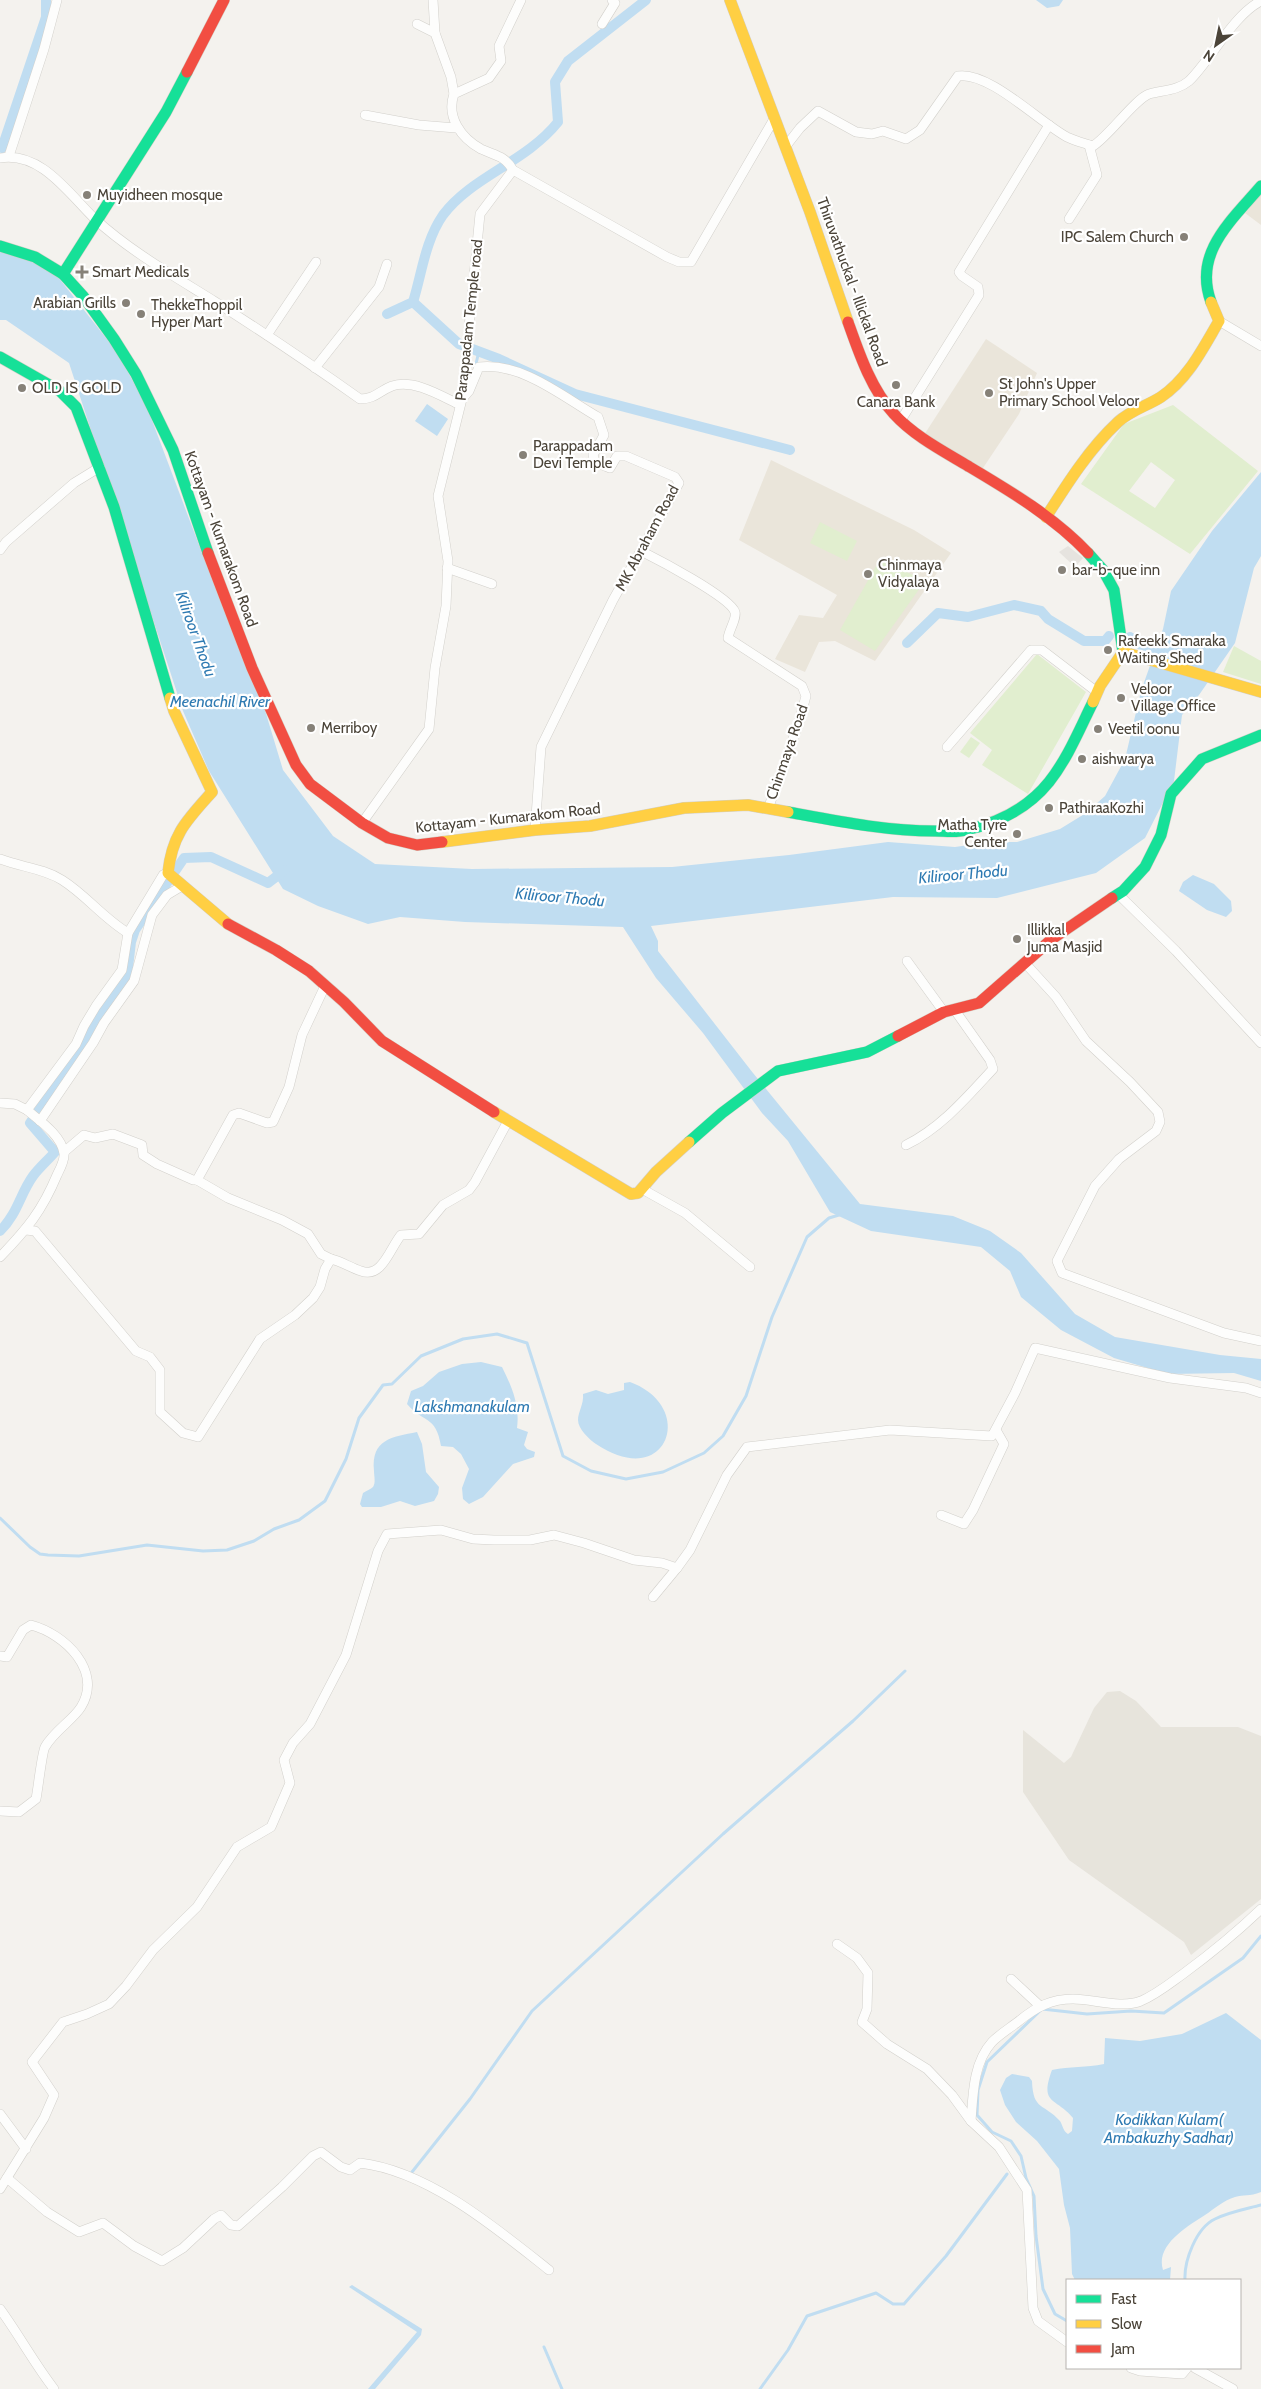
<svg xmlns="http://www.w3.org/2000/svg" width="1261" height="2389" font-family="Cabin,sans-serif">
<rect width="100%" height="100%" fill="#f4f2ee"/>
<!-- residential -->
<path fill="#e7e4dc" d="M 1120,1691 L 1136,1701 L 1161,1727 L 1238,1727 L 1261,1736 L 1261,1899 L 1191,1955 L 1184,1942 L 1069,1860 L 1023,1792 L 1023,1730 L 1064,1763 L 1071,1757 L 1094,1708 L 1107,1692 Z"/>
<!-- education -->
<g fill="#eae5da">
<path d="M 1261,193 L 1261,225 L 1245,213 Z"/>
<path d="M 986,339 L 1037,373 L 1019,414 L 981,471 L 924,435 Z"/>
<path d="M 771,460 L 914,530 L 951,553 L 875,661 L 835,641 L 819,642 L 805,672 L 775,659 L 799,615 L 823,618 L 837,595 L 739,540 Z"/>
</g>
<!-- green -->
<g fill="#e1eecf" fill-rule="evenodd">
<path d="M 1173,405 L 1258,471 L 1190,554 L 1081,484 L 1124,424 ZM 1151,462 L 1175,480 L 1155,508 L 1129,491 Z"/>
<path d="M 820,522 L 857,541 L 847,561 L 810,543 Z"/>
<path d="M 880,559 L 925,581 L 875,651 L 840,630 Z"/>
<path d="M 1234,646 L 1261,661 L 1261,684 L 1223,672 Z"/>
<path d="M 1037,654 L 1086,692 L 1028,794 L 982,765 L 992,750 L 970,733 Z"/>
<path d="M 971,737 L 980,743 L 969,758 L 960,752 Z"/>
</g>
<!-- parking -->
<path fill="#e6e3df" d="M 1068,546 L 1083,558 L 1075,567 L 1059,552 Z"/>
<!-- water -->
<g fill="#c0ddf1">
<path d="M 1036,0 L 1063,0 L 1059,6 L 1047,8 Z"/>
<path d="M 0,251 L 51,268 L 117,352 L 147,407 L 202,553 L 261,697 L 283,770 L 333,836 L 375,864 L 472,869 L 672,867 L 789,855 L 888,842 L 955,847 L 990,842 L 1017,842 L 1060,829 L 1086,813 L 1105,796 L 1125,759 L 1141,691 L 1163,629 L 1171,591 L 1212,531 L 1261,472 L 1261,556 L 1254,568 L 1235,643 L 1199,695 L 1182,715 L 1174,781 L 1145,838 L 1096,873 L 997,898 L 893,897 L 651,926 L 658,941 L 658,951 L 753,1073 L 860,1204 L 953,1216 L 990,1231 L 1021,1253 L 1075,1314 L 1115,1337 L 1220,1355 L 1261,1359 L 1261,1381 L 1234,1373 L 1168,1374 L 1114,1358 L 1061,1330 L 1021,1297 L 1010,1271 L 981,1247 L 871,1231 L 830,1212 L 788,1141 L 762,1113 L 703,1033 L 656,978 L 623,927 L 465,922 L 400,917 L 368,924 L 318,906 L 283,889 L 209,771 L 183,711 L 69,363 L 6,320 L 0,320 Z"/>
<path d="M 427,404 L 448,419 L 437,436 L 415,421 Z"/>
<path d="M 1193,875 L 1214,884 L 1231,901 L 1232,911 L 1226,917 L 1207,910 L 1179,891 L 1183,882 Z"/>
<path d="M 481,1362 L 502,1367 C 512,1387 520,1406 517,1428 L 528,1432 L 524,1445 L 527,1449 L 535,1452 L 534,1457 L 513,1464 L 483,1497 L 469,1504 L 463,1499 L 462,1488 L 469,1469 L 461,1454 L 453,1447 L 441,1446 C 436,1415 423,1423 407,1404 L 411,1391 L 423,1386 L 439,1372 L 462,1364 Z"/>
<path d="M 630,1382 C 698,1407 667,1492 596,1444 C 589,1439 578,1429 578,1420 C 578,1412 584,1404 583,1394 L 596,1390 L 608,1394 L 624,1390 L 624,1383 Z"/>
<path d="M 417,1432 L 422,1444 L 426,1472 L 439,1487 L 438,1494 L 434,1501 L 415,1506 L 400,1501 L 381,1507 L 362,1507 L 360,1504 L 363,1493 C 366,1491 371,1489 373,1487 C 376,1483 374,1476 374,1471 C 371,1439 392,1437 417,1432 Z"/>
<path d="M 1226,2013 L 1261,2040 L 1261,2192 C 1249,2197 1244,2194 1235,2197 C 1224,2200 1214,2209 1205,2215 C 1188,2226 1155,2245 1163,2270 L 1171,2267 L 1170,2280 L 1075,2280 L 1072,2274 L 1070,2228 L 1064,2205 L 1059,2169 L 1037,2141 L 1016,2122 L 1005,2105 L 1000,2090 L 1006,2078 L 1012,2074 L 1029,2077 L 1032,2081 C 1033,2111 1044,2103 1060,2121 C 1063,2126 1063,2131 1068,2134 L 1072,2131 L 1073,2118 C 1056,2097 1039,2105 1052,2070 C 1070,2066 1086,2068 1104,2064 L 1105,2038 L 1140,2041 L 1182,2034 Z"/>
<path d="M 352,2285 L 422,2329 L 421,2335 L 375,2389 L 368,2389 L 417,2332 L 349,2287 Z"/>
</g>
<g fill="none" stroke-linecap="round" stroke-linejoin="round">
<!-- stream -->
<g stroke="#c0ddf1" stroke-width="3">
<path d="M 475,368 L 479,351"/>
<path d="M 0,1518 L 30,1547 L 40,1554 L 48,1555 L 79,1556 L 147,1545 L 203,1551 L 227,1550 L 254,1541 L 274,1529 L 299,1520 L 325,1501 L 346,1459 L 359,1418 L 383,1385 L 392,1384 L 421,1356 L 463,1339 L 497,1334 L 527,1343 L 563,1456 L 591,1471 L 626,1479 L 663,1472 L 704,1453 L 723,1436 L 746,1396 L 772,1317 L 807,1237 L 829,1218 L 839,1215"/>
<path d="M 412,2172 L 470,2099 L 532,2011 L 723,1834 L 853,1721 L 905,1671"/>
<path d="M 1185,2280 C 1184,2261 1196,2228 1215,2219 C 1229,2212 1246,2209 1261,2205"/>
<path d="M 1067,2321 L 1055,2314 L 1043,2289 L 1036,2236 L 1034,2196 L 1026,2178 L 1021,2156 L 1011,2141 L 992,2132 L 977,2115 L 978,2090 L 987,2062 L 1042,2009 L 1087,2014 L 1131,2011 L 1164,2013 L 1243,1958 L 1261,1936"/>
<path d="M 544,2347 L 562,2389"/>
<path d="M 760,2389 L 788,2350 L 807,2316 L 876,2293 L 893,2304 L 904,2304 L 946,2256 L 1007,2174"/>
</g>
<!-- canal -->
<g stroke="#c0ddf1" stroke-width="10">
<path d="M 2,148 L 46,17 L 46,0"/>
<path d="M 413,302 L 459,344 L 499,359 L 575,394 L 790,450"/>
<path d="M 387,314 L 413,302 C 422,273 425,241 443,215 C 471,177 526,162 558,122 L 555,82 L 568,61 L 646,0"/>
<path d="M 1130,637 L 1141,645 L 1168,652"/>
<path d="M 907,643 L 938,613 L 968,617 L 1014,605 L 1041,611 L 1048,619 L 1084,641 L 1105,641 L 1109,636"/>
<path d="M 0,1231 C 18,1213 20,1194 33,1176 C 39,1168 48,1160 55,1152 L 30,1123 L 79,1052 L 98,1015 L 127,976 L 131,942 L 135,930 L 184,858 L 211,857 L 268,883 L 285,870"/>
</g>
<defs>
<g id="street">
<path d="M 433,0 L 435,33"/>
<path d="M 521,0 L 499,46 L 501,61 L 489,78 L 454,94 C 446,117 461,138 481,149 C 496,156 504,155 513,170 L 667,257 L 679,262 L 691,262 L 774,119"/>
<path d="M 417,24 L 435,33 L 451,77 L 454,94"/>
<path d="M 602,24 L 615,3 L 612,0"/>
<path d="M 365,115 L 419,125 L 456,128"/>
<path d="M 786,146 L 800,128 L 818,111 L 856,132 L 872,134 L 883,131 L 906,139 L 920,130 L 958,76 C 989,71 1039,122 1067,137 C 1075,141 1084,143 1093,146 C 1109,136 1135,99 1149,94 C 1163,90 1177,91 1189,81 C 1210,61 1234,14 1261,1"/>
<path d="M 9,156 L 44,49 L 57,0"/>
<path d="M 0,158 C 41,151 69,194 95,219 C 130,251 174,276 214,301 C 263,332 312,365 360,399 C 375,399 379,391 392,386 C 415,379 441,396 460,405"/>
<path d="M 1069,219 L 1097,175 L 1089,145"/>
<path d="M 1219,321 L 1261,346"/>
<path d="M 267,335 L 316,262"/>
<path d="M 315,368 L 379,287 L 387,264"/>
<path d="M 462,399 L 469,391 L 479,367 C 522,362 563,397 598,417 L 604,435 L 593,455 L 595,462 L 610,468 L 617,456 L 626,456 L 675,477 L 679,483 L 613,600 L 541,747 L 535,830"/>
<path d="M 901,420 L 979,295 L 978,287 L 962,276 L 959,272 L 1049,125"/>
<path d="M 0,550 L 6,542 L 74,483 L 100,467"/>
<path d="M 641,551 C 657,559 730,597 735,612 C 737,618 729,630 728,638 L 802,686 L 806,696 L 799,722 L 768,809"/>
<path d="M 447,568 L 492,584"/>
<path d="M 947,747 L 1031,650 L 1042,650 L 1097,692"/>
<path d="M 362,823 L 429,729 L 435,668 L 446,606 L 448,561 L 438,496 L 462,399 L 480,214 L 513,170"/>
<path d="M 0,859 C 20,867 43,868 62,880 C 86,895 103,918 128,933"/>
<path d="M 1118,894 L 1176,951 L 1261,1043"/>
<path d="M 907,961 L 944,1012"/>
<path d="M 1025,963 L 1056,997 L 1086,1041 L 1130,1082 L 1158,1112 L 1160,1122 L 1156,1131 L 1119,1159 L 1095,1186 L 1057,1261 L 1062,1273 L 1224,1333 L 1261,1341"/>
<path d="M 0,1103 L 15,1104 L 27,1110 L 76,1044 L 84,1026 L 96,1006 L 122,970 L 128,933 L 163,875 L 168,873"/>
<path d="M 40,1121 L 93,1043 L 104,1023 L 134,981 L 152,915 L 167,895 L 182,886"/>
<path d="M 906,1145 C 941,1128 967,1097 993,1069 L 990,1060 L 954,1009"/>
<path d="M 64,1152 L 84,1135 L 95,1138 L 113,1134 L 142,1145 L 143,1155 L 157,1164 L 193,1180 L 197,1180 L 233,1115 L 239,1113 L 267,1123 L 273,1122 L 289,1087 L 302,1035 L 325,986"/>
<path d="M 197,1180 L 228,1198 L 282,1220 L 308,1234 L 321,1254 L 331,1259"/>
<path d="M 642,1189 L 685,1213 L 750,1267"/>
<path d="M 26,1230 L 35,1231 L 136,1351 L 150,1357 L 160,1370 L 160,1412 L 183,1433 L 198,1437 L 260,1339 L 295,1315 L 313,1298 L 320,1287 L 325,1269 L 331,1259 C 341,1261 351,1268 361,1271 C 382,1279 390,1248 401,1235 L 419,1234 L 443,1205 L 469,1190 L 475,1182 L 508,1121"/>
<path d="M 0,1257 C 27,1229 42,1211 57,1175 C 60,1169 65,1160 64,1153 C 61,1135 40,1121 27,1110"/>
<path d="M 941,1515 L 964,1524 L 973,1510 L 1004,1444 L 996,1430"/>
<path d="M 653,1597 L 677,1568"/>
<path d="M 0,1656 L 7,1657 L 23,1630 L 31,1625 C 65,1634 103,1671 81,1707 C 73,1720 54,1731 45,1747 C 42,1752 38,1789 36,1799 L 19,1812 L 0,1811"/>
<path d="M 837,1944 L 857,1958 L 868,1973 L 867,2009 L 862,2022 L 887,2044 L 927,2069 L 952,2095 L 971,2121 L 999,2147 L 1027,2190 L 1033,2308 L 1038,2321 L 1067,2342"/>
<path d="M 1011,1979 L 1040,2006"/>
<path d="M 0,2114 L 26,2149"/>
<path d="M 971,2121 C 973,2095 973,2063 992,2042 C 1000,2034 1010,2028 1019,2021 C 1036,2007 1051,1999 1073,1999 C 1094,1999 1121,2009 1141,2001 C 1157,1994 1169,1984 1183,1974 C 1210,1954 1236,1933 1261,1909"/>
<path d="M 7,2178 L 47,2212 L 79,2232 L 103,2223 L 134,2246 L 162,2261 L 183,2248 L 214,2219 L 221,2215 L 231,2225 L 238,2226 L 282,2187 L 313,2156 L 321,2152 L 341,2167 L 350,2170 L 360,2163 C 428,2171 496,2228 549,2270"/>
<path d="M 0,2189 L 44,2118 L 54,2095 L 32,2062 L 63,2022 L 87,2014 L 109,2004 L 126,1986 L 153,1950 L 197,1907 L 237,1847 L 271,1827 L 290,1783 L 284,1760 L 293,1743 L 310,1724 L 346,1655 L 378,1551 L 387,1534 L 441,1530 L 473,1539 L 494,1540 L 530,1540 L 554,1535 L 584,1543 L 634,1560 L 662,1563 L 677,1568 L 690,1550 L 727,1475 L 747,1447 L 890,1430 L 992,1436 L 1015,1393 L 1035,1348 L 1170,1378 L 1246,1388 L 1261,1393"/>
<path d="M 0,2309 C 19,2335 34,2363 54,2389"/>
<path d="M 1131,2368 L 1140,2371 L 1182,2374 L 1187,2368"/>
<path d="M 1195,2368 L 1233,2389"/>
</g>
<g id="fast">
<path d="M 0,246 L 35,257 L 63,274 L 83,296 L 114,339 L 136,374 L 173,450 L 208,553"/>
<path d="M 63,274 L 166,112 L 187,72"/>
<path d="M 1211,302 C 1193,253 1231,221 1261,186"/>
<path d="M 0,357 L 60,391 L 76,407 L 114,507 L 170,698"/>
<path d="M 1088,553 L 1103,570 L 1114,590 L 1123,652"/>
<path d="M 788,812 C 837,821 886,831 935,831 C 945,831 956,833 966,830 C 998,823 1028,808 1049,782 C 1068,758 1080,728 1093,702"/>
<path d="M 1112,898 L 1123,891 L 1145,867 L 1161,835 L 1171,794 L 1202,759 L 1261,735"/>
<path d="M 689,1142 L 722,1113 L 778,1071 L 867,1052 L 898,1036"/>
</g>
<g id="slow">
<path d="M 730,0 L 810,212 L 848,322"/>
<path d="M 1046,517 C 1067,484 1089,449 1118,422 C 1131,410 1147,406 1161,397 C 1188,379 1203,348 1219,321 L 1211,302"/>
<path d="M 170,698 L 174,711 L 212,792 C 187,820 172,834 168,873 L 228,924"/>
<path d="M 1093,702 L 1100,686 L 1123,652 L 1261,692"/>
<path d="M 442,842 L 535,830 L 590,826 L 684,808 L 748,805 L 788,812"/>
<path d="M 494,1112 L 631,1194 L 638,1193 L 656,1172 L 689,1142"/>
</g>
<g id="jam">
<path d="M 187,72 L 224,0"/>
<path d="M 848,322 C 859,353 871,389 894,414 C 914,436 943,451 968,466 C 1010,491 1054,517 1088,553"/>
<path d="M 208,553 L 252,668 L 296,765 L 310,784 L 362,823 L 388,838 L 417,845 L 442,842"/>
<path d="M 228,924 L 276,950 L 309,971 L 344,1002 L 382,1041 L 494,1112"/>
<path d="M 898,1036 L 944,1012 L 979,1003 L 1052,939 L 1112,898"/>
</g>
</defs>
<!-- street casing -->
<use href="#street" stroke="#d2d0cb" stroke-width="10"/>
<!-- fast casing -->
<use href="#fast" stroke="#d3cfc5" stroke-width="12"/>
<!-- slow casing -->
<use href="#slow" stroke="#d3cfc5" stroke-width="12"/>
<!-- jam casing -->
<use href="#jam" stroke="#d3cfc5" stroke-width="12"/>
<!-- street -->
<use href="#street" stroke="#fdfdfc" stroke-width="9"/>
<!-- fast -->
<use href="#fast" stroke="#16e098" stroke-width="11"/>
<!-- slow -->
<use href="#slow" stroke="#ffcf43" stroke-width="11"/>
<!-- jam -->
<use href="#jam" stroke="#f24e42" stroke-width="11"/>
</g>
<!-- markers -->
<g fill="#868178" stroke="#fff" stroke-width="2">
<circle cx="87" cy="195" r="5"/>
<circle cx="1184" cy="237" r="5"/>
<path d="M79.5 264.5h5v5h5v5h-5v5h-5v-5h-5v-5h5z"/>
<circle cx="126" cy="303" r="5"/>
<circle cx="141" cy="314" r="5"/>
<circle cx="896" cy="385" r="5"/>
<circle cx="22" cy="388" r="5"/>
<circle cx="989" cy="393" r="5"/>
<circle cx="523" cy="455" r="5"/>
<circle cx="1062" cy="570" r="5"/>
<circle cx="868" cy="574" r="5"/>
<circle cx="1108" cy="650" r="5"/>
<circle cx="1121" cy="698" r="5"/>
<circle cx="311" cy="728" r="5"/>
<circle cx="1098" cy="729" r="5"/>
<circle cx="1082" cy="759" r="5"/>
<circle cx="1049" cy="808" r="5"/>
<circle cx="1017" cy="834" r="5"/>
<circle cx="1017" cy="939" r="5"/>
</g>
<g text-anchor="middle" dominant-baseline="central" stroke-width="4.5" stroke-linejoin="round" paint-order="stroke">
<!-- poi labels -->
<g font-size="15" fill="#4b4439" stroke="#fff" text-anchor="start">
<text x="97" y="195">Muyidheen mosque</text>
<text x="1174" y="237" text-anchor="end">IPC Salem Church</text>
<text x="92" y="272">Smart Medicals</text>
<text x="116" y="303" text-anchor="end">Arabian Grills</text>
<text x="151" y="305">ThekkeThoppil<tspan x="151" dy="17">Hyper Mart</tspan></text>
<text x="999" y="384">St John's Upper<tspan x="999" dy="17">Primary School Veloor</tspan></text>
<text x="32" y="388">OLD IS GOLD</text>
<text x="896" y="402" text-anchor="middle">Canara Bank</text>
<text x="533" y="446">Parappadam<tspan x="533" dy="17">Devi Temple</tspan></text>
<text x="878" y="565">Chinmaya<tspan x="878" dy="17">Vidyalaya</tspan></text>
<text x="1072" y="570">bar-b-que inn</text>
<text x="1118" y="641">Rafeekk Smaraka<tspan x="1118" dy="17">Waiting Shed</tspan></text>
<text x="1131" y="689">Veloor<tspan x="1131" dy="17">Village Office</tspan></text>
<text x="321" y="728">Merriboy</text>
<text x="1108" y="729">Veetil oonu</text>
<text x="1092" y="759">aishwarya</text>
<text x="1059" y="808">PathiraaKozhi</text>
<text x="1007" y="825" text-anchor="end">Matha Tyre<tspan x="1007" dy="17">Center</tspan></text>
<text x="1027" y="930">Illikkal<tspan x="1027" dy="17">Juma Masjid</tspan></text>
</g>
<!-- street labels -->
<g font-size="15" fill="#4b4439" stroke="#fff">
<text transform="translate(852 282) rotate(70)">Thiruvathuckal - Illickal Road</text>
<text transform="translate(469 320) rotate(-84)">Parappadam Temple road</text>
<text transform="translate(647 538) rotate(-62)">MK Abraham Road</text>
<text transform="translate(221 539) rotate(70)">Kottayam - Kumarakom Road</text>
<text transform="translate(787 752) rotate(-71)">Chinmaya Road</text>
<text transform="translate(508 818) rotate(-6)">Kottayam - Kumarakom Road</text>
</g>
<!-- water labels -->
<g font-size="16" font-style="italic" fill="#2e7ab2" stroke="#fff">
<text transform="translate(196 634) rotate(70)">Kiliroor Thodu</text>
<text x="220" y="701">Meenachil River</text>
<text transform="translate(963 874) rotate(-5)">Kiliroor Thodu</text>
<text transform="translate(560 897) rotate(5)">Kiliroor Thodu</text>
<text x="472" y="1406">Lakshmanakulam</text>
<text x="1169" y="2119">Kodikkan Kulam(<tspan x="1169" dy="18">Ambakuzhy Sadhar)</tspan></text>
</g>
</g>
<!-- legend -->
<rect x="1066" y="2279" width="175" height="90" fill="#ffffff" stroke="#b7b4b0"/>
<rect x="1076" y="2295" width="25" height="8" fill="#16e098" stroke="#b7b4b0"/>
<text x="1111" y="2304" font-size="15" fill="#4b4439">Fast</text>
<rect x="1076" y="2320" width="25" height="8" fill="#ffcf43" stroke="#b7b4b0"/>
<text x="1111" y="2329" font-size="15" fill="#4b4439">Slow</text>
<rect x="1076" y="2345" width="25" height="8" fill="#f24e42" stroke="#b7b4b0"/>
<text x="1111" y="2354" font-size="15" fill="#4b4439">Jam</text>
<!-- north arrow -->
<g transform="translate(1216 45) rotate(213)" stroke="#ffffff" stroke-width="4" paint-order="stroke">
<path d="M0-4L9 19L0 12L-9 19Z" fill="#4b4439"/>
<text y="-8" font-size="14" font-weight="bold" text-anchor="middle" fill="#4b4439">N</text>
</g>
</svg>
